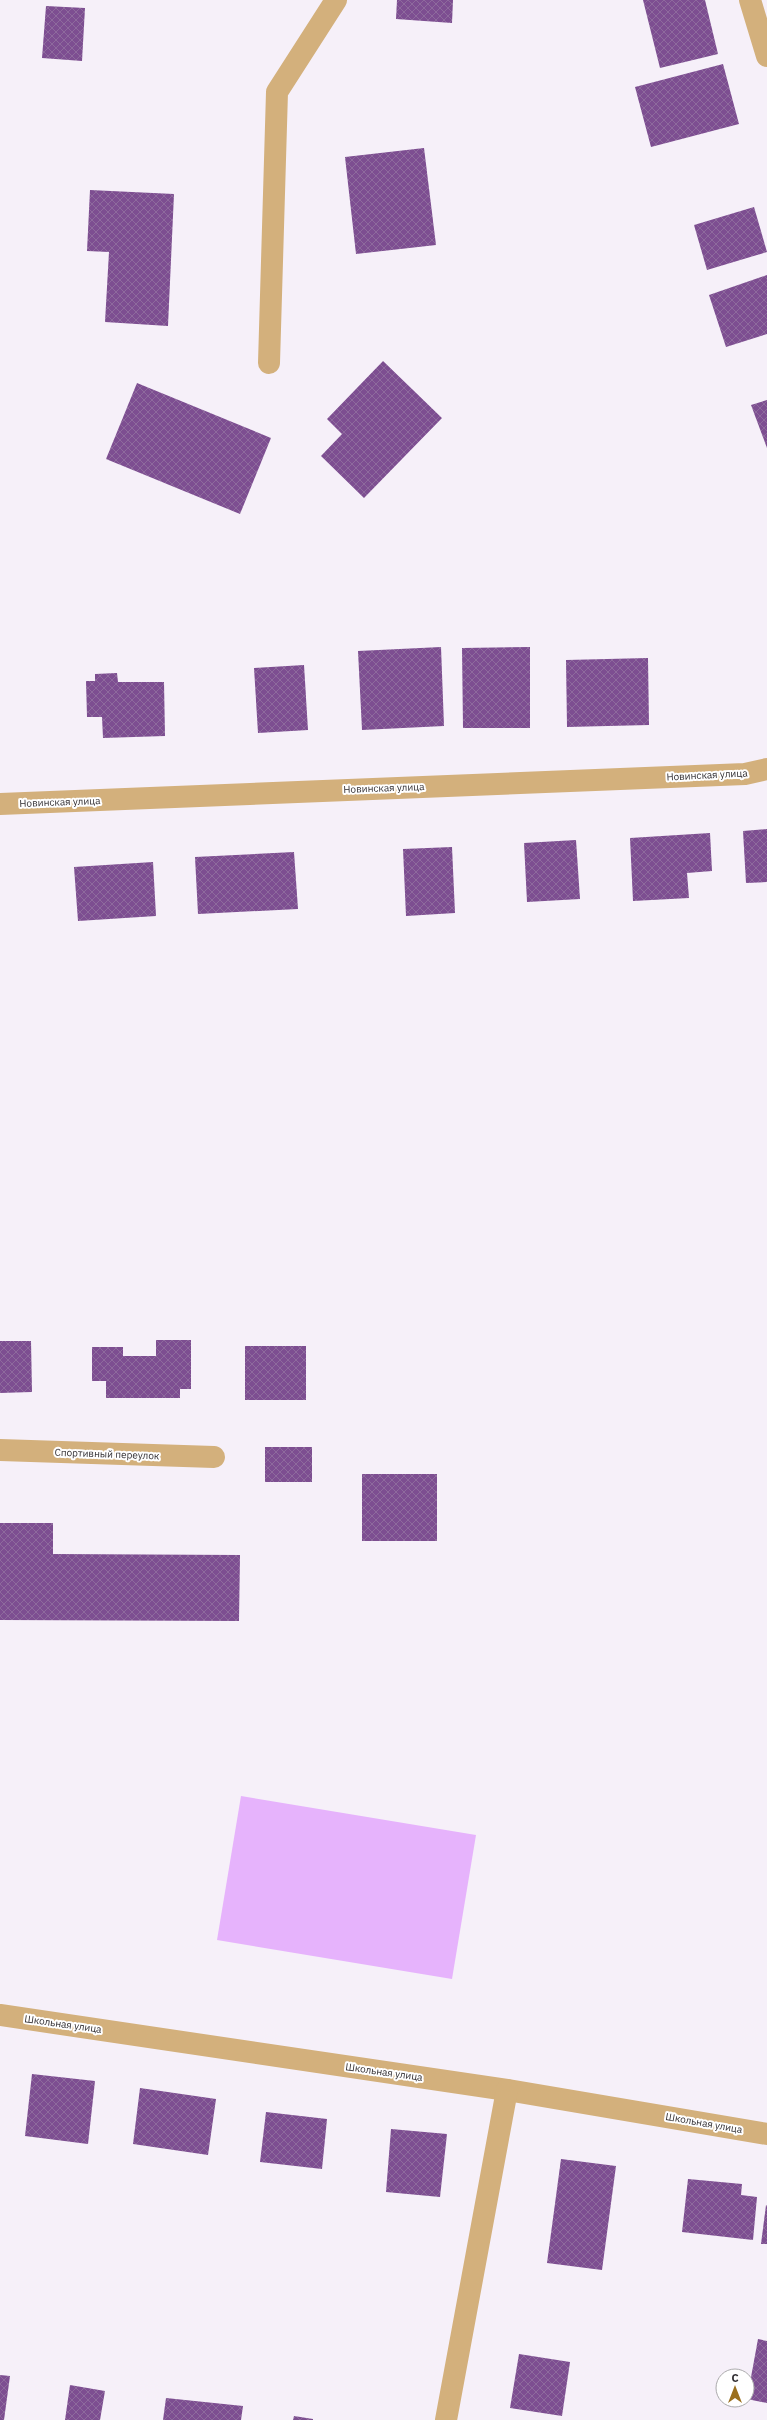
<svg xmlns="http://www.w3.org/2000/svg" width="767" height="2420" font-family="'IBM Plex Sans',sans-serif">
<defs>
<pattern id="building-cross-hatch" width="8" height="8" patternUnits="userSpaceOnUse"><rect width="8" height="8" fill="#7d4e91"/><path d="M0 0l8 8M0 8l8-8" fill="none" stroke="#8e6a9d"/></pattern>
</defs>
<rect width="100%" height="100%" fill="#f6f0f9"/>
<!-- grass -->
<path fill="#e6b3fc" d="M 241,1796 L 476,1835 L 452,1979 L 217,1940 Z"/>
<!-- building -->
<g fill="url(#building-cross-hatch)">
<path d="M 397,0 L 453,0 L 452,23 L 396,19 Z"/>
<path d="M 643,0 L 705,0 L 718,54 L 660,68 Z"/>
<path d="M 46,6 L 85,8 L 82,61 L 42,58 Z"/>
<path d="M 723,64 L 739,124 L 651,147 L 635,87 Z"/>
<path d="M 424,148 L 436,245 L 356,254 L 345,157 Z"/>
<path d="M 90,190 L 174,194 L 168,326 L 105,322 L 109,252 L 87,251 Z"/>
<path d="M 754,207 L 767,252 L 707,270 L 694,225 Z"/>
<path d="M 767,275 L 767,334 L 726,347 L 709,295 Z"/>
<path d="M 383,361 L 442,418 L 364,498 L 321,456 L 342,434 L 327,419 Z"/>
<path d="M 137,383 L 271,438 L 240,514 L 106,459 Z"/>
<path d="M 767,400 L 767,448 L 751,405 Z"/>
<path d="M 441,647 L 444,726 L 362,730 L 358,651 Z"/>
<path d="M 530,647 L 530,728 L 463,728 L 462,648 Z"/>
<path d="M 648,658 L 649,725 L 567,727 L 566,660 Z"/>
<path d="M 304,665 L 308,730 L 258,733 L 254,668 Z"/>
<path d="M 117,673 L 118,682 L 164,682 L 165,736 L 103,738 L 102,717 L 87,717 L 86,681 L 95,681 L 95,674 Z"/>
<path d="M 767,829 L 767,882 L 746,883 L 743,831 Z"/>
<path d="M 710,833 L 712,871 L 687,873 L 689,898 L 633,901 L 630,838 Z"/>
<path d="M 576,840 L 580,899 L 527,902 L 524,843 Z"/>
<path d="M 452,847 L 455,913 L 406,916 L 403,849 Z"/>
<path d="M 294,852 L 298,909 L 198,914 L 195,857 Z"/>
<path d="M 153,862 L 156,916 L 78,921 L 74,867 Z"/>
<path d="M 156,1340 L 191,1340 L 191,1389 L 180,1389 L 180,1398 L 106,1398 L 106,1381 L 92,1381 L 92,1347 L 123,1347 L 123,1356 L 156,1356 Z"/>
<path d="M 0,1341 L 31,1341 L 32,1392 L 0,1393 Z"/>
<rect x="245" y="1346" width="61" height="54"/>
<rect x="265" y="1447" width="47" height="35"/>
<rect x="362" y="1474" width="75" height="67"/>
<path d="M 0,1523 L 53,1523 L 53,1554 L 240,1555 L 239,1621 L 0,1620 Z"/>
<path d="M 32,2074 L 95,2081 L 88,2144 L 25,2136 Z"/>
<path d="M 140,2088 L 216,2099 L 208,2155 L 133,2144 Z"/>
<path d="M 266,2112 L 327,2119 L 322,2169 L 260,2162 Z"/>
<path d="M 391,2129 L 447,2134 L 440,2197 L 386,2192 Z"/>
<path d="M 561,2159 L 616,2166 L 602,2270 L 547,2263 Z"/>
<path d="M 688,2179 L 742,2184 L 741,2195 L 757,2197 L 753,2240 L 682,2232 Z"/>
<path d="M 766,2205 L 767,2206 L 767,2244 L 761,2244 Z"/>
<path d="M 758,2339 L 767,2341 L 767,2403 L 747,2399 Z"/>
<path d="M 519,2354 L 570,2362 L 562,2416 L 510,2408 Z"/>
<path d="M 0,2375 L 10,2376 L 4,2420 L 0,2420 Z"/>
<path d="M 70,2385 L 105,2391 L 100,2420 L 65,2420 Z"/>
<path d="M 166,2398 L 243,2406 L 241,2420 L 163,2420 Z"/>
<path d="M 294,2416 L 313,2419 L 313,2420 L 293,2420 Z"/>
</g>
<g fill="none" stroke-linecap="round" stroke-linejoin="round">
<!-- minor -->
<g stroke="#d3b07c" stroke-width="22">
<path d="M 750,0 L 767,56"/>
<path d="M 269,363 L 277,92 L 336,0"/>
<path d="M 0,804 L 745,774 L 767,769"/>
<path d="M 0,1450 L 214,1457"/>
<path d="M 0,2015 L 507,2090 L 767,2134"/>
<path d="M 446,2420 L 507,2090"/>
</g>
</g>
<g text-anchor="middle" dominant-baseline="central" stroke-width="4" stroke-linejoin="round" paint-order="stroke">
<!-- street labels -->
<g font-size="10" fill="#302d31" stroke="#fff">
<text transform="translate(707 775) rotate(-3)">Новинская улица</text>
<text transform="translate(384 788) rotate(-2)">Новинская улица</text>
<text transform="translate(60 802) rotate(-2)">Новинская улица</text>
<text transform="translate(107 1454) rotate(2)">Спортивный переулок</text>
<text transform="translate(63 2024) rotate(8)">Школьная улица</text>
<text transform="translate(384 2072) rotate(8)">Школьная улица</text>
<text transform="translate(704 2123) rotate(10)">Школьная улица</text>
</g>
</g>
<!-- north arrow -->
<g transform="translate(735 2388)"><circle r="19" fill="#ffffff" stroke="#acabad"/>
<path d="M0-3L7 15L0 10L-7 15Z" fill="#9b6f1e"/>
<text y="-6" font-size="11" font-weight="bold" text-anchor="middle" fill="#302d31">С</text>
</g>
</svg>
